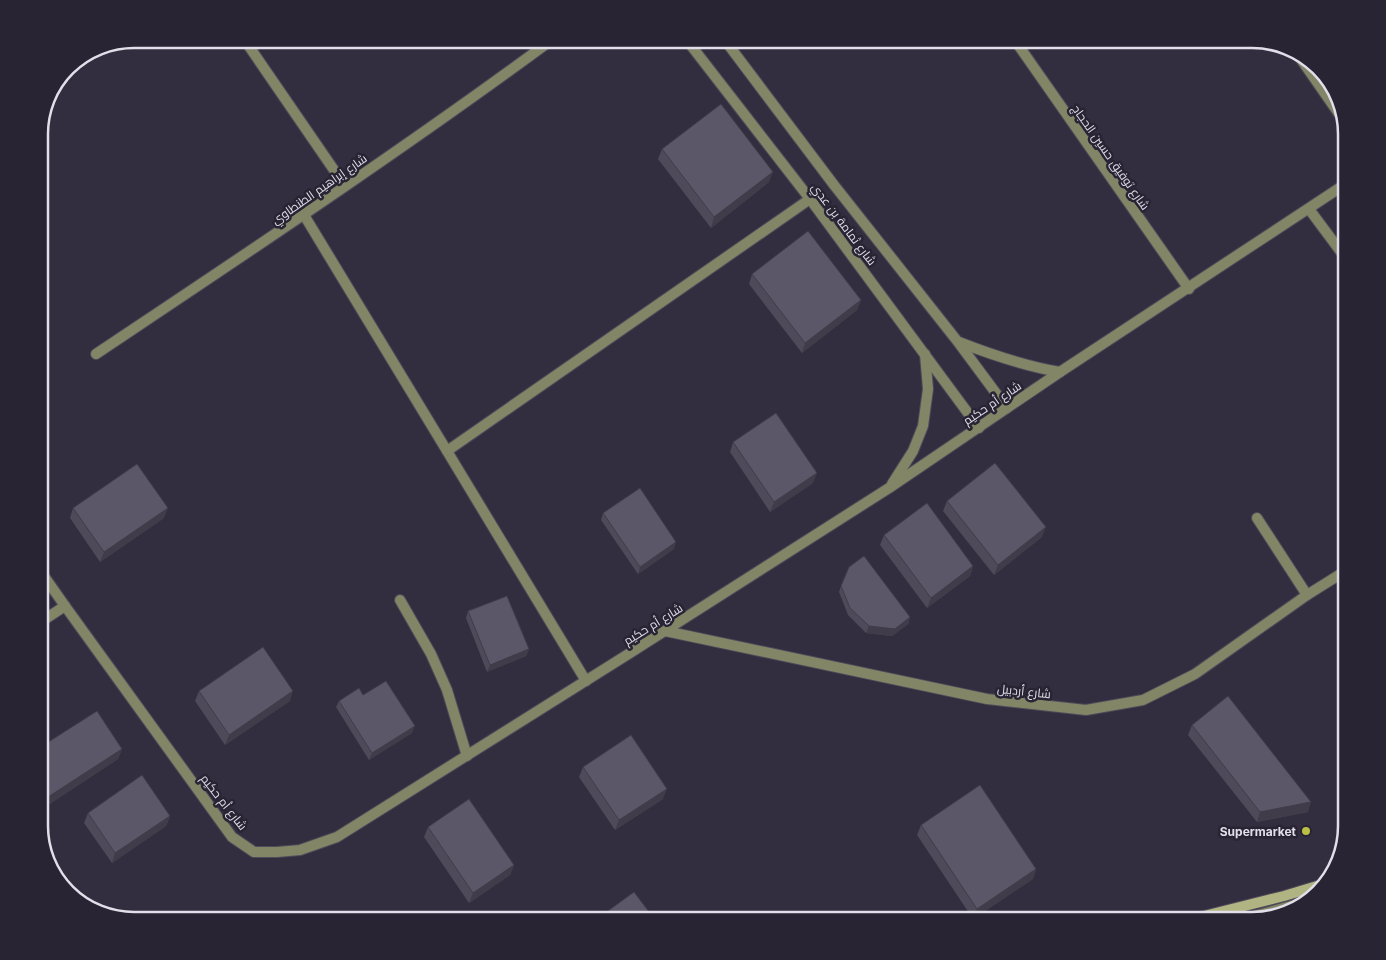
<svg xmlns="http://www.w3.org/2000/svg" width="1386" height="960" font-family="Inter,Cairo,sans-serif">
<rect width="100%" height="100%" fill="#332e3f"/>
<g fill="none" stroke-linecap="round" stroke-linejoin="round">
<defs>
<g id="service">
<path d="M 447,451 L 586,681"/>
<path d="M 400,600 L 431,654 L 447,690 L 467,756"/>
<path d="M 1236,921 L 1305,902"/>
</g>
<g id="minor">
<path d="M 244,39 L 345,186"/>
<path d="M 686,39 L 810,199 L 979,428"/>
<path d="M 724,39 L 834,185 L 958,342 L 1007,408"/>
<path d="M 1014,39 L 1189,289"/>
<path d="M 1296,52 L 1344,121"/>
<path d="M 1309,209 L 1347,260"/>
<path d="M 304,215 L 447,451 L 810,199"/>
<path d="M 959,342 C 992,355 1025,366 1060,372"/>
<path d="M 96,354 C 250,251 404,149 553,39"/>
<path d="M 892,484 L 913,451 L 923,426 L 928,389 L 925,354"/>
<path d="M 1257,518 L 1307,595"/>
<path d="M 39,569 L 65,606 L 232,837 L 254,852 L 277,852 L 300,850 L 337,837 L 630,653 L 889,488 L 1060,372 L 1347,183"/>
<path d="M 39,623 L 65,606"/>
<path d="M 665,631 L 987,699 L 1086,710 L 1143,700 L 1195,674 L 1307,595 L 1347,570"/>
</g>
<path id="secondary" d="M 1184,921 L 1284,896 L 1327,883"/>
</defs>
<!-- service casing -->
<use href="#service" stroke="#4f4a5a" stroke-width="12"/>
<!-- minor casing -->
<use href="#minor" stroke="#4f4a5a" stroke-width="12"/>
<!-- secondary casing -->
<use href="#secondary" stroke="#4f4a5a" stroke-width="12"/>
<!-- service -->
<use href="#service" stroke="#828566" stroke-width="10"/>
<!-- minor -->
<use href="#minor" stroke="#828566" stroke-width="10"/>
<!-- secondary -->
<use href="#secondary" stroke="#b0b482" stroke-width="10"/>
<!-- rail -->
<path stroke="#c1bdc9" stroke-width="4" stroke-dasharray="2.5 5" stroke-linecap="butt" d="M 1239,921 L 1301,906"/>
</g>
<!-- wall -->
<g fill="#4e4a59">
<path d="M 662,149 L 769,182 L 711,228 L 658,159 Z"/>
<path d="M 752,274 L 861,300 L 857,310 L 802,353 L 749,284 Z"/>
<path d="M 733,442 L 813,483 L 770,512 L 730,452 Z"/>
<path d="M 947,501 L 1042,537 L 994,575 L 943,511 Z"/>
<path d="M 73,508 L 164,518 L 100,562 L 70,518 Z"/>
<path d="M 603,513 L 674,549 L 638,574 L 601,520 Z"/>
<path d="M 884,535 L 973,566 L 970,576 L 927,608 L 880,545 Z"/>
<path d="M 841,586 L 910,617 L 908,624 L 892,636 L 866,633 L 848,615 L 839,592 Z"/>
<path d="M 468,611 L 529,649 L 526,656 L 487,672 L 466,618 Z"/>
<path d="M 199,691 L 290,701 L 225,745 L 195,701 Z"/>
<path d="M 363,695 L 412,733 L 369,760 L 336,707 L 339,701 Z"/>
<path d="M 1192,725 L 1308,812 L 1257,822 L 1188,735 Z"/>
<path d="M 39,748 L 122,749 L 118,759 L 45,807 L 39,798 Z"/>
<path d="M 583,767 L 663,799 L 615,830 L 579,777 Z"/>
<path d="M 88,813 L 170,816 L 166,826 L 112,863 L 84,823 Z"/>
<path d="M 921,825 L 1036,869 L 1033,879 L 973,919 L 917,835 Z"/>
<path d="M 428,827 L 514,865 L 510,875 L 469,903 L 424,837 Z"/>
</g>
<!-- shaded-wall -->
<g fill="#403c49">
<path d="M 773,172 L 769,182 L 711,228 L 714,217 Z"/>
<path d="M 861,300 L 857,310 L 802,353 L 805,343 Z"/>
<path d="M 817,473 L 813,483 L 770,512 L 774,502 Z"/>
<path d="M 168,508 L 164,518 L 100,562 L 104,552 Z"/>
<path d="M 1046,527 L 1042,537 L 994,575 L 998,565 Z"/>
<path d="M 676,542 L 674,549 L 638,574 L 640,567 Z"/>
<path d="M 973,566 L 970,576 L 927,608 L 931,598 Z"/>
<path d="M 910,617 L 908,624 L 892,636 L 866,633 L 869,626 Z"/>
<path d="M 529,649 L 526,656 L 487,672 L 490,665 Z"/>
<path d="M 293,691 L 290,701 L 225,745 L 229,735 Z"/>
<path d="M 415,726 L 412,733 L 369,760 L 372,753 Z"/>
<path d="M 122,749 L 118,759 L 45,807 L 48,797 Z"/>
<path d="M 667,789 L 663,799 L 615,830 L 619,820 Z"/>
<path d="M 1311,802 L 1308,812 L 1257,822 L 1260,812 Z"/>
<path d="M 170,816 L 166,826 L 112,863 L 115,853 Z"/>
<path d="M 514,865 L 510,875 L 469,903 L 473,893 Z"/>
<path d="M 1036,869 L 1033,879 L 973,919 L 977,909 Z"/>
</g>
<!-- building -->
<g fill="#5b5668" stroke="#403c49">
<path d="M 721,104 L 773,172 L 714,217 L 662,149 Z"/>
<path d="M 808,231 L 861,300 L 805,343 L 752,274 Z"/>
<path d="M 776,413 L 817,473 L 774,502 L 733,442 Z"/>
<path d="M 995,463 L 1046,527 L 998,565 L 947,501 Z"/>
<path d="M 137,464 L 168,508 L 104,552 L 73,508 Z"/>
<path d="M 640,488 L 676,542 L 640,567 L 603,513 Z"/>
<path d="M 927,503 L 973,566 L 931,598 L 884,535 Z"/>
<path d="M 864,556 L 910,617 L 895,629 L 869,626 L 850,608 L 841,586 L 849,567 Z"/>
<path d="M 507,596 L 529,649 L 490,665 L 468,611 Z"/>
<path d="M 263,647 L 293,691 L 229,735 L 199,691 Z"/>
<path d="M 386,681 L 415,726 L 372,753 L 339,701 L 359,688 L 363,695 Z"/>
<path d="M 1228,696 L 1311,802 L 1260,812 L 1192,725 Z"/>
<path d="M 97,711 L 122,749 L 48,797 L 39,782 L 39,748 Z"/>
<path d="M 631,735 L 667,789 L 619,820 L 583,767 Z"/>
<path d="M 142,775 L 170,816 L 115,853 L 88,813 Z"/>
<path d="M 980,785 L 1036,869 L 977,909 L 921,825 Z"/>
<path d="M 469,799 L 514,865 L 473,893 L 428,827 Z"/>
<path d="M 634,892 L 656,921 L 594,921 Z"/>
</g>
<!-- markers -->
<circle fill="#bbc045" stroke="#292434" stroke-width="2" cx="1306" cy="831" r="5"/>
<g text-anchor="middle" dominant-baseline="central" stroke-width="5" stroke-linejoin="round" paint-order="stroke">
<!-- street labels -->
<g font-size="12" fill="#e2dfea" stroke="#292434">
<text transform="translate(1111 157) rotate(55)">شارع توفيق حسين الحجاج</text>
<text transform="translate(319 189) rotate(-35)">شارع إبراهيم الطنطاوي</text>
<text transform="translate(844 224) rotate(53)">شارع ثمامة بن عدي</text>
<text transform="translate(992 403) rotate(-34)">شارع أم حكيم</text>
<text transform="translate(653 624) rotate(-32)">شارع أم حكيم</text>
<text transform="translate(1024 691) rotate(6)">شارع أردبيل</text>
<text transform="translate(224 802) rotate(52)">شارع أم حكيم</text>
</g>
<!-- poi labels -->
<g font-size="12" font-weight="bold" fill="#e2dfea" stroke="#292434" text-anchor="end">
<text x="1296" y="831">Supermarket</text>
</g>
</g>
<!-- crop -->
<path d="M0 0H1386V960H0ZM134 48H1252A86 86 0 0 1 1338 134V826A86 86 0 0 1 1252 912H134A86 86 0 0 1 48 826V134A86 86 0 0 1 134 48Z" fill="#292434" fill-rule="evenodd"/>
<path fill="none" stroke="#e2dfea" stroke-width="2.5" d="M134 48H1252A86 86 0 0 1 1338 134V826A86 86 0 0 1 1252 912H134A86 86 0 0 1 48 826V134A86 86 0 0 1 134 48Z"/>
</svg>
